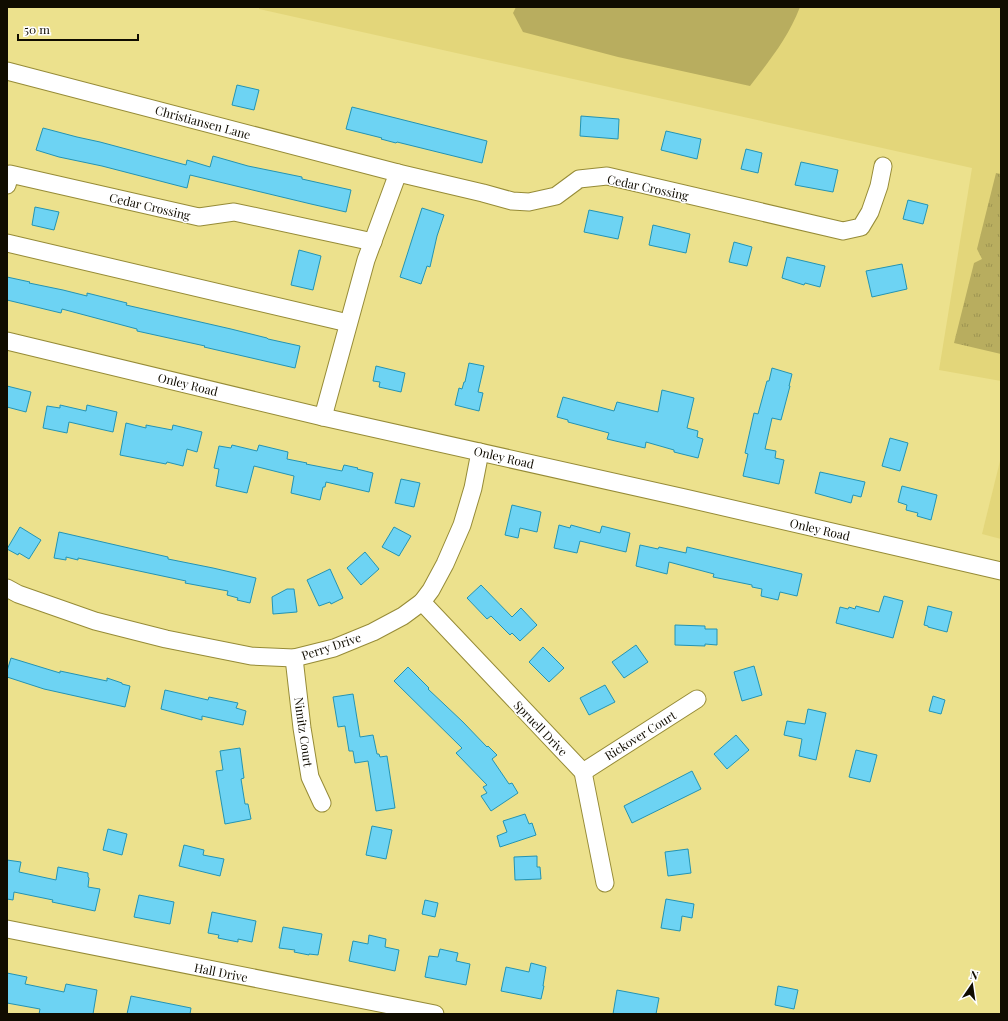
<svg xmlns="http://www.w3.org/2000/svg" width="1008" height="1021" font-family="'Playfair Display',serif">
<defs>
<pattern id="park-tufts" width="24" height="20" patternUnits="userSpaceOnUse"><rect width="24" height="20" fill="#b8ad5f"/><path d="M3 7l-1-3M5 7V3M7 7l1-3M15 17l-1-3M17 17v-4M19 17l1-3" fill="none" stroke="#9d9451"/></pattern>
</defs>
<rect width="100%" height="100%" fill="#ece18d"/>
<!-- built -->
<g fill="#e3d67a">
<path d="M 259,7 L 1001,7 L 1001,381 L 939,370 L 972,168 L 259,9 Z"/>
<path d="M 1001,457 L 1001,539 L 982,534 Z"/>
</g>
<!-- green -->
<path fill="#b8ad5f" d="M 516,7 L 800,7 C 788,38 770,60 750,86 L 618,57 L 523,32 L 513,13 Z"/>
<!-- park -->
<path fill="url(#park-tufts)" d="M 996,173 L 1001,174 L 1001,354 L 954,343 L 974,263 L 982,259 L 977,249 Z"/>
<!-- building -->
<g fill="#6dd3f3" stroke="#2494b3">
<path d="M 237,85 L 259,90 L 254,110 L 232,105 Z"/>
<path d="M 352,107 L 487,141 L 482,163 L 397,142 L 396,143 L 381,139 L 382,138 L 346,129 Z"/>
<path d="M 581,116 L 619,119 L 618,139 L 580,136 Z"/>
<path d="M 43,128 L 77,137 L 100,142 L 186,165 L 187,160 L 210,167 L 213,156 L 248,166 L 302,177 L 302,179 L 351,190 L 346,212 L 311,204 L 190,175 L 187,188 L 102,166 L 59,157 L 36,150 Z"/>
<path d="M 666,131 L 701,139 L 697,159 L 661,150 Z"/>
<path d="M 746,149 L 762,153 L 758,173 L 741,169 Z"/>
<path d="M 801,162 L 838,170 L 833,192 L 795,185 Z"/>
<path d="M 908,200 L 928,205 L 923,224 L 903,219 Z"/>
<path d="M 35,207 L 59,212 L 54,230 L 32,225 Z"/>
<path d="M 422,208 L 444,215 L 437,236 L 430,267 L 427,266 L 421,284 L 400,277 Z"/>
<path d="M 589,210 L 623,217 L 618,239 L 584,232 Z"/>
<path d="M 653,225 L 690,234 L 686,253 L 649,245 Z"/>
<path d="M 734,242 L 752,247 L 747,266 L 729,262 Z"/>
<path d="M 299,250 L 321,256 L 313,290 L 291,285 Z"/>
<path d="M 787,257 L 825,266 L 820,287 L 805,283 L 804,285 L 782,278 Z"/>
<path d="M 902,264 L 907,289 L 872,297 L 866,271 Z"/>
<path d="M 7,277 L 30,282 L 29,283 L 63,290 L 87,296 L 87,293 L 127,303 L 126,305 L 231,329 L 267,338 L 268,339 L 300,346 L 295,368 L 204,347 L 205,346 L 137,331 L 137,329 L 62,309 L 61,313 L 7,300 Z"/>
<path d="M 469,363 L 484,366 L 478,392 L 483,393 L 479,411 L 455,405 L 459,388 L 462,389 L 464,382 L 465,382 Z"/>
<path d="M 376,366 L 405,373 L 401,392 L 379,387 L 380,382 L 373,381 Z"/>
<path d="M 772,368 L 792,374 L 789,386 L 790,386 L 781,420 L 772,418 L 765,449 L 776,451 L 775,458 L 784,460 L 779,484 L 743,476 L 748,454 L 745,453 L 754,413 L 758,414 L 767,381 L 769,381 Z"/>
<path d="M 7,386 L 31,392 L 26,412 L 7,407 Z"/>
<path d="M 662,390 L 694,398 L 687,428 L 698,431 L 697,437 L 703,439 L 698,458 L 674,452 L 674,450 L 646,442 L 645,448 L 607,439 L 609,433 L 568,422 L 568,420 L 557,417 L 563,397 L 614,411 L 617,402 L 658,412 Z"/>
<path d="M 60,405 L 86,411 L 87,405 L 117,412 L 113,432 L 69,422 L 67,433 L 43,428 L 47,406 L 60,408 Z"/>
<path d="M 126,423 L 146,428 L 146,425 L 172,430 L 173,425 L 202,432 L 197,452 L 187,449 L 183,466 L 167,462 L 166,464 L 120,455 Z"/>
<path d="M 890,438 L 908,443 L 900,471 L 882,466 Z"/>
<path d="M 232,445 L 257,451 L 259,445 L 288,452 L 287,459 L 307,463 L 306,464 L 342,471 L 344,465 L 358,468 L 357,469 L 373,473 L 369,492 L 326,482 L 325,487 L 323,487 L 320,500 L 291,493 L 294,476 L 254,466 L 247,493 L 216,486 L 219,469 L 214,468 L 219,446 L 231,448 Z"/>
<path d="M 820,472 L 865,482 L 861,497 L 853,495 L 851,503 L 815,493 Z"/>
<path d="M 401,479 L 420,483 L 414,507 L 395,503 Z"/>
<path d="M 902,486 L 937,495 L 931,520 L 917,516 L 918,513 L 906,510 L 907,505 L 898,502 Z"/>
<path d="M 512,505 L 541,512 L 537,532 L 520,528 L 518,538 L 505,535 Z"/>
<path d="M 559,525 L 570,528 L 571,525 L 600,533 L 602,526 L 630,533 L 626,552 L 580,541 L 577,553 L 554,548 Z"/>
<path d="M 20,527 L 41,540 L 29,559 L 19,553 L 18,555 L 7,549 Z"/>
<path d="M 394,527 L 411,536 L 399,556 L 382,547 Z"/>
<path d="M 59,532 L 168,557 L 168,559 L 213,568 L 256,578 L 250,603 L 237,600 L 238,598 L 227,595 L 228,591 L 185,583 L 186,581 L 78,558 L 78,560 L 66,557 L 66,560 L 54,558 Z"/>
<path d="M 640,545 L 658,549 L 659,547 L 686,553 L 687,547 L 802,574 L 797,596 L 780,592 L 778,600 L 761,596 L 762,589 L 752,587 L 752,585 L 713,577 L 714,574 L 669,562 L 667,574 L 636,566 Z"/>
<path d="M 365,552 L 379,569 L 361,585 L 347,568 Z"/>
<path d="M 330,569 L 343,598 L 331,604 L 330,602 L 319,606 L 307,580 Z"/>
<path d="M 481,585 L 512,617 L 521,608 L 537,625 L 520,641 L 512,633 L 510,635 L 491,616 L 487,619 L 467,598 Z"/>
<path d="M 287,589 L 294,589 L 297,612 L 273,614 L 272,597 Z"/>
<path d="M 884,596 L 903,601 L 893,638 L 836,623 L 840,607 L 848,609 L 849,607 L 855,609 L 856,606 L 879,612 Z"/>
<path d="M 928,606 L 952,612 L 947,632 L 928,627 L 928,626 L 924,625 Z"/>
<path d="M 675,625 L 705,626 L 705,629 L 717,629 L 717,645 L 705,644 L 705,646 L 675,645 Z"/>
<path d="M 636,645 L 648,662 L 624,678 L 612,662 Z"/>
<path d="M 543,647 L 564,668 L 549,682 L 529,662 Z"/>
<path d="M 11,658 L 60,673 L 60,671 L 107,681 L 107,678 L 122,683 L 122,684 L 130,686 L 125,707 L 44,689 L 7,677 L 7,671 Z"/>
<path d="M 754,666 L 762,695 L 742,701 L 734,672 Z"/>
<path d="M 408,667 L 429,688 L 428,689 L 463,722 L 487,747 L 488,746 L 497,755 L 492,759 L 509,784 L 512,783 L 518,793 L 491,811 L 481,796 L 487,793 L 483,787 L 487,785 L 456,753 L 462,748 L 394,681 Z"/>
<path d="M 605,685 L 615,702 L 589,715 L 580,698 Z"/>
<path d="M 165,690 L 208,700 L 209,697 L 238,703 L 236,708 L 246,711 L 243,725 L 202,716 L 202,720 L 161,709 Z"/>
<path d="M 353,694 L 360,737 L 373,735 L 377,754 L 379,754 L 380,757 L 387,756 L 395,808 L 376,811 L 368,761 L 355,763 L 353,751 L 349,751 L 345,726 L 338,727 L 333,697 Z"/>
<path d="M 933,696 L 945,700 L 941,714 L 929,711 Z"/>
<path d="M 808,709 L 826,713 L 816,760 L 799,756 L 802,739 L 784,735 L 787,721 L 805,724 Z"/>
<path d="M 736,735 L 749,750 L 727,769 L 714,754 Z"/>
<path d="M 240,748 L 244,778 L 241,779 L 245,804 L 248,804 L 251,819 L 225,824 L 216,771 L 223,770 L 220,751 Z"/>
<path d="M 856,750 L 877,755 L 870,782 L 849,777 Z"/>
<path d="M 692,771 L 701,789 L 632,823 L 624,806 Z"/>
<path d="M 525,814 L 529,824 L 532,823 L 536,835 L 500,847 L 497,836 L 507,832 L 503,821 Z"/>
<path d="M 372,826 L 392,830 L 386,859 L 366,855 Z"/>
<path d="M 108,829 L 127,834 L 122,855 L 103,850 Z"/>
<path d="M 184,845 L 204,850 L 203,855 L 224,859 L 220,876 L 179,866 Z"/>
<path d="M 688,849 L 691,873 L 668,876 L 665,852 Z"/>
<path d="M 537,856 L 537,867 L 540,867 L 541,879 L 515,880 L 514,857 Z"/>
<path d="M 7,860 L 21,862 L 19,872 L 56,880 L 58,867 L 88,873 L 88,877 L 89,878 L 88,887 L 100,889 L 95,911 L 52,902 L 53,900 L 14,892 L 13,900 L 7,899 Z"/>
<path d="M 139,895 L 174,902 L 170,924 L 134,917 Z"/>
<path d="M 666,899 L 694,904 L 692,918 L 682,916 L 680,931 L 661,928 Z"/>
<path d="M 425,900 L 438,903 L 435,917 L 422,914 Z"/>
<path d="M 212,912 L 256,921 L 252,942 L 238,939 L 238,942 L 218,938 L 219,935 L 208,933 Z"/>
<path d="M 283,927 L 322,934 L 318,955 L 309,954 L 309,955 L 294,952 L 295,950 L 279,948 Z"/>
<path d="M 369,935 L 386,939 L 385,947 L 399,950 L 395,971 L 349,961 L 353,941 L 368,944 Z"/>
<path d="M 440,949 L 458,953 L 456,961 L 470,964 L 466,985 L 425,977 L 429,956 L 438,957 Z"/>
<path d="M 531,963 L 546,967 L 543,986 L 544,986 L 541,999 L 501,991 L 506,967 L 529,972 Z"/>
<path d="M 7,973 L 27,977 L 25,984 L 64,992 L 66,984 L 97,990 L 93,1014 L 39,1014 L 40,1009 L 7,1003 Z"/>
<path d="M 778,986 L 798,990 L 794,1009 L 775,1005 Z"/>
<path d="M 617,990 L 659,998 L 656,1014 L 613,1014 Z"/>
<path d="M 131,996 L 191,1008 L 190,1014 L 127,1014 Z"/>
</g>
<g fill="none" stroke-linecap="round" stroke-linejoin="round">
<defs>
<g id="minor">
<path d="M 7,71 L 398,173"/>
<path d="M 7,185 L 10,174 L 199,217 L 234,212 L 373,242"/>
<path d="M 7,243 L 348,323"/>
<path d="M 7,341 L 323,417 L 685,498 L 1001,571"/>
<path d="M 323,417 L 366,260 L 398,173 L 483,193 L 512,201 L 529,202 L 556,196 L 579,179 L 607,176 L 843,231 L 861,227 L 870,212 L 879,186 L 883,166"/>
<path d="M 7,588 L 18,594 L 95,621 L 166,639 L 251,656 L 294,658 L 334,648 L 373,632 L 403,616 L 422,602 L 431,590 L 445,564 L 462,525 L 473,488 L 480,452"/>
<path d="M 422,602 L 583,772 L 605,883"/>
<path d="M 294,658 L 302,728 L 310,777 L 322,803"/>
<path d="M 583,772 L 697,699"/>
<path d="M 7,929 L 435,1014"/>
</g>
</defs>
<!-- minor casing -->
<use href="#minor" stroke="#968b37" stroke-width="19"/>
<!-- minor -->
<use href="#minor" stroke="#fff" stroke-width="17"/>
</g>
<g text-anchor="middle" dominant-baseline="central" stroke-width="3" stroke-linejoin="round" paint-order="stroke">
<!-- street labels -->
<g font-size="12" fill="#100c00" stroke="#fff">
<text transform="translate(203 122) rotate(15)">Christiansen Lane</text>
<text transform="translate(648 187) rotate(12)">Cedar Crossing</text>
<text transform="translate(150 206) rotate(13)">Cedar Crossing</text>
<text transform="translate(188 384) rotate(14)">Onley Road</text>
<text transform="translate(504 457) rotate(13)">Onley Road</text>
<text transform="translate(820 529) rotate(13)">Onley Road</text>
<text transform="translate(331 646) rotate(-18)">Perry Drive</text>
<text transform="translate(541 728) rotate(46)">Spruell Drive</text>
<text transform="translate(304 732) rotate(82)">Nimitz Court</text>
<text transform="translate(640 735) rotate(-32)">Rickover Court</text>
<text transform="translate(221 972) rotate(11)">Hall Drive</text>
</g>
</g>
<!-- border -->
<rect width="1008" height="1021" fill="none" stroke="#100c00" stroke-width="16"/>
<!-- north arrow -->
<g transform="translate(972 985) rotate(13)" stroke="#ffffff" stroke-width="3" paint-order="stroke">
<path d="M0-3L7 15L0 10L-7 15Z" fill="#100c00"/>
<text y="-6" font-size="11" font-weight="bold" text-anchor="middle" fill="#100c00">N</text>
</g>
<!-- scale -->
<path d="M18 34v6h120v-6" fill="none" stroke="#100c00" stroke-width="2"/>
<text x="24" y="34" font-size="12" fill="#100c00" stroke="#ffffff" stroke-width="3" paint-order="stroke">50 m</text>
</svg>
